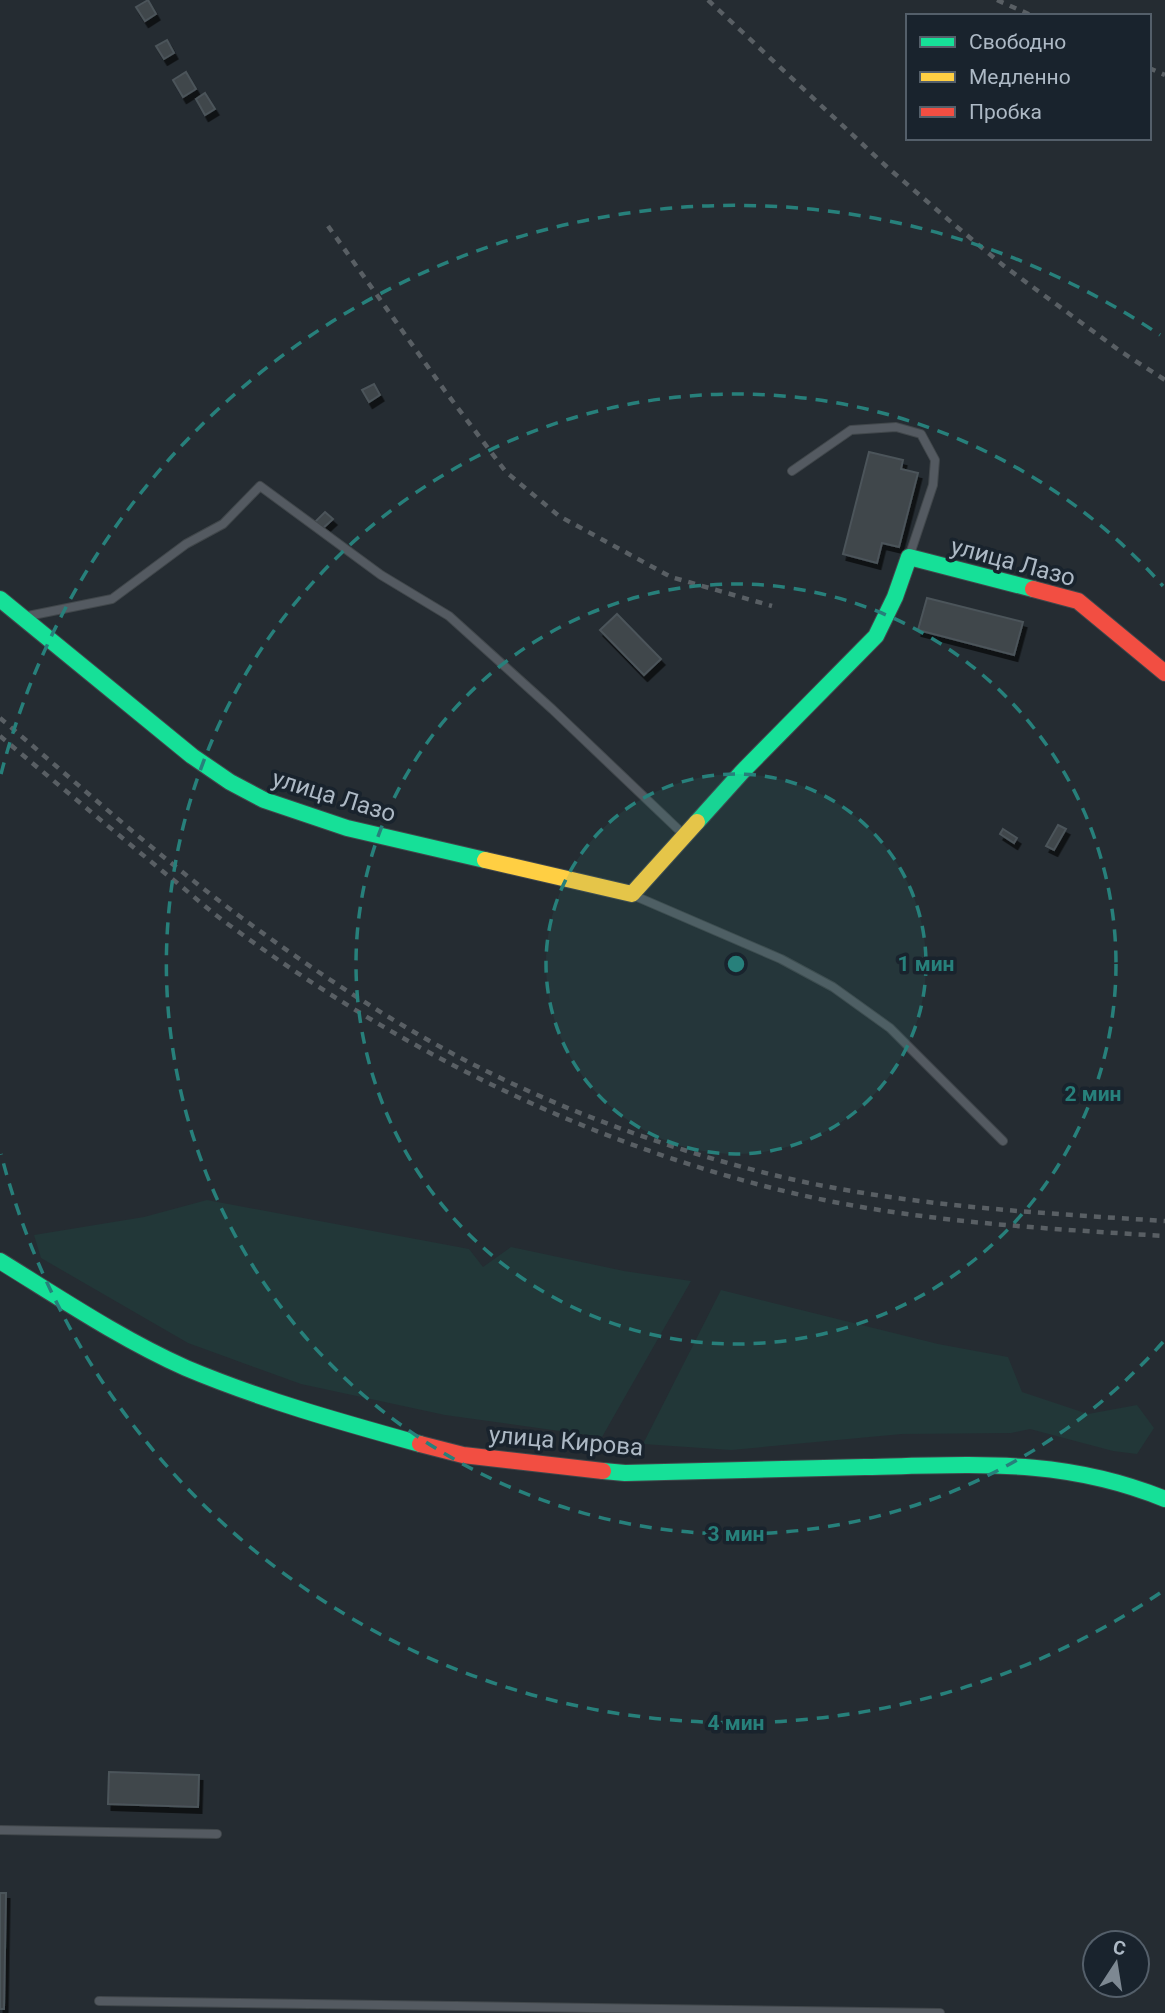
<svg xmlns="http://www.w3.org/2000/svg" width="1165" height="2013" font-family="Roboto,sans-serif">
<defs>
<filter id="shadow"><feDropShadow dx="3.5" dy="6" stdDeviation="0" flood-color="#0009"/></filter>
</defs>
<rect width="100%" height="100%" fill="#252c32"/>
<!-- green -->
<g fill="#223738">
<path d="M 207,1200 L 469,1249 L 483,1267 L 511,1247 L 624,1271 L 691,1281 L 602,1437 L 445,1415 L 301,1384 L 188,1343 L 41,1258 L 34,1235 L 144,1217 Z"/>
<path d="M 721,1290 L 938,1344 L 1008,1357 L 1022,1392 L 1088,1414 L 1137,1405 L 1154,1428 L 1137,1454 L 1113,1451 L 1030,1429 L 1011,1433 L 902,1434 L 731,1450 L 643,1444 Z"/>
</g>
<!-- building -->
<g fill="#40464c" stroke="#4c545a" stroke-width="2" filter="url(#shadow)">
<path d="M 148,0 L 156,14 L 145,21 L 136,7 Z"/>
<path d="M 167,40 L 174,53 L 164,59 L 156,46 Z"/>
<path d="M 186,72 L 196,89 L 183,97 L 173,80 Z"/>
<path d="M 205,93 L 215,109 L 205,115 L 196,99 Z"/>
<path d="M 374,384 L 380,395 L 369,402 L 362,390 Z"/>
<path d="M 869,452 L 903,460 L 901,469 L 918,473 L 899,547 L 882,543 L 877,563 L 843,554 Z"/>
<path d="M 325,512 L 333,519 L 321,530 L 314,523 Z"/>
<path d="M 927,598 L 1023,622 L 1014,655 L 918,630 Z"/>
<path d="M 617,614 L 661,659 L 644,675 L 600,630 Z"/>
<path d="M 1058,825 L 1066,829 L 1054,850 L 1046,846 Z"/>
<path d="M 1003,829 L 1017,838 L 1014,843 L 1000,834 Z"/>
<path d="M 109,1772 L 199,1775 L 198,1807 L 108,1804 Z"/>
<path d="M 0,1893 L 6,1893 L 4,2009 L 0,2009 Z"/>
</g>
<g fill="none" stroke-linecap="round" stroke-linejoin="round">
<defs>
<g id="lane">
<path d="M 792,471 L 851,430 L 896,427 L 921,434 L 935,460 L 933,485 L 910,554"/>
<path d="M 28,616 L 112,599 L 186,544 L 223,524 L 260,486 L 381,575 L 449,616 L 552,709 L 682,833"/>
<path d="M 635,896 L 781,959 L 833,987 L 890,1028 L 1003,1141"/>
<path d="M 0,1830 L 217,1834"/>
<path d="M 99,2001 L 940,2013"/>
</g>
<g id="fast">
<path d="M 0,599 L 192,756 L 230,782 L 264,800 L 347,828 L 485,860"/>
<path d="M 697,822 L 742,772 L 876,636 L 895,597 L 909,557 L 1033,589"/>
<path d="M 0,1261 C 60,1298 121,1339 186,1368 C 262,1400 341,1422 420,1444"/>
<path d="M 603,1471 L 625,1473 C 705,1471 785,1469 865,1467 C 973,1465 1062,1457 1165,1499"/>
</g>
<path id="slow" d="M 485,860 L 632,894 L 697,822"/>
<g id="jam">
<path d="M 1033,589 L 1078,601 L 1165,673"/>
<path d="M 420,1444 L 463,1455 L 603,1471"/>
</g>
</defs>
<!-- lane casing -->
<use href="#lane" stroke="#41474b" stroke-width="10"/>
<!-- fast casing -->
<use href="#fast" stroke="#41474b" stroke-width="18"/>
<!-- slow casing -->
<use href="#slow" stroke="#41474b" stroke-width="18"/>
<!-- jam casing -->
<use href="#jam" stroke="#41474b" stroke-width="18"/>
<!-- lane -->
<use href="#lane" stroke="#545a61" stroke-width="8"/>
<!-- fast -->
<use href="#fast" stroke="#16e098" stroke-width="16"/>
<!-- slow -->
<use href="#slow" stroke="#ffcf43" stroke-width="16"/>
<!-- jam -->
<use href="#jam" stroke="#f24e42" stroke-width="16"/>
<!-- rail -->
<g stroke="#595f64" stroke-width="4.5" stroke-dasharray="7 7" stroke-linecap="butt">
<path d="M 708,0 L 887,167 L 951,222 L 1004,266 L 1120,351 L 1165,380"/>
<path d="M 997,0 L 1033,16"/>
<path d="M 1149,68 L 1165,75"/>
<path d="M 328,226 L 445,391 L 506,472 L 559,516 L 671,577 L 772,606"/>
<path d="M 0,718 C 80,786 158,856 242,918 C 306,965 376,1012 446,1050 C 548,1106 668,1150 782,1177 C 906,1206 1038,1213 1165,1221"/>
<path d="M 0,736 C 55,782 110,828 166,874 C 188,891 209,911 232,927 C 395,1047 580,1140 776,1189 C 902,1221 1035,1228 1165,1236"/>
</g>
</g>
<!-- distance rings -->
<circle cx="736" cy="964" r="190" fill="#27807b" fill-opacity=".12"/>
<g fill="none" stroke="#27807b" stroke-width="3.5" stroke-dasharray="12 9">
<circle cx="736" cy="964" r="190"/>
<circle cx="736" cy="964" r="380"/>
<path d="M1163 1342A570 570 0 1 1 1163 586"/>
<path d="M1160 1593A759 759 0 0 1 1 1154M1 774A759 759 0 0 1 1160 335"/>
</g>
<g text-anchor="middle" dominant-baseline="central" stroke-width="7" stroke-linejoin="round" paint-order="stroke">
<!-- street labels -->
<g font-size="24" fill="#adb9c5" stroke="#19232d">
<text transform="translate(1013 562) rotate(15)">улица Лазо</text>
<text transform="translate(334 796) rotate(17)">улица Лазо</text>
<text transform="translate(566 1441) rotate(5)">улица Кирова</text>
</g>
</g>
<circle cx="736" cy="964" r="10" fill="#27807b" stroke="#19232d" stroke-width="3.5"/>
<g font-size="21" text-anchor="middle" font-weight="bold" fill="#27807b" stroke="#19232d" stroke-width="7" stroke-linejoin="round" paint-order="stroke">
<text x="926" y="971">1 мин</text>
<text x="1093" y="1101">2 мин</text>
<text x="736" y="1541">3 мин</text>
<text x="736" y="1730">4 мин</text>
</g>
<!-- legend -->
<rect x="906" y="14" width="245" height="126" fill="#19232d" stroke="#545f6a" stroke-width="2"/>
<rect x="920" y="37" width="35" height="10" fill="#16e098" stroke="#545f6a" stroke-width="2"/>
<text x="969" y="49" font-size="21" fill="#adb9c5">Свободно</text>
<rect x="920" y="72" width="35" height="10" fill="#ffcf43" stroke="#545f6a" stroke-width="2"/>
<text x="969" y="84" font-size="21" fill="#adb9c5">Медленно</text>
<rect x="920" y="107" width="35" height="10" fill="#f24e42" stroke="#545f6a" stroke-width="2"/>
<text x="969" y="119" font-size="21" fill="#adb9c5">Пробка</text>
<!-- north arrow -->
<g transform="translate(1116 1964) rotate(12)"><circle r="33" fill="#19232d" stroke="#545f6a" stroke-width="2"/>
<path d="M0-5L12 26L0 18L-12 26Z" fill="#7d8892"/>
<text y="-10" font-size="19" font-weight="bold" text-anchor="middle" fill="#adb9c5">С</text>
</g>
</svg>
